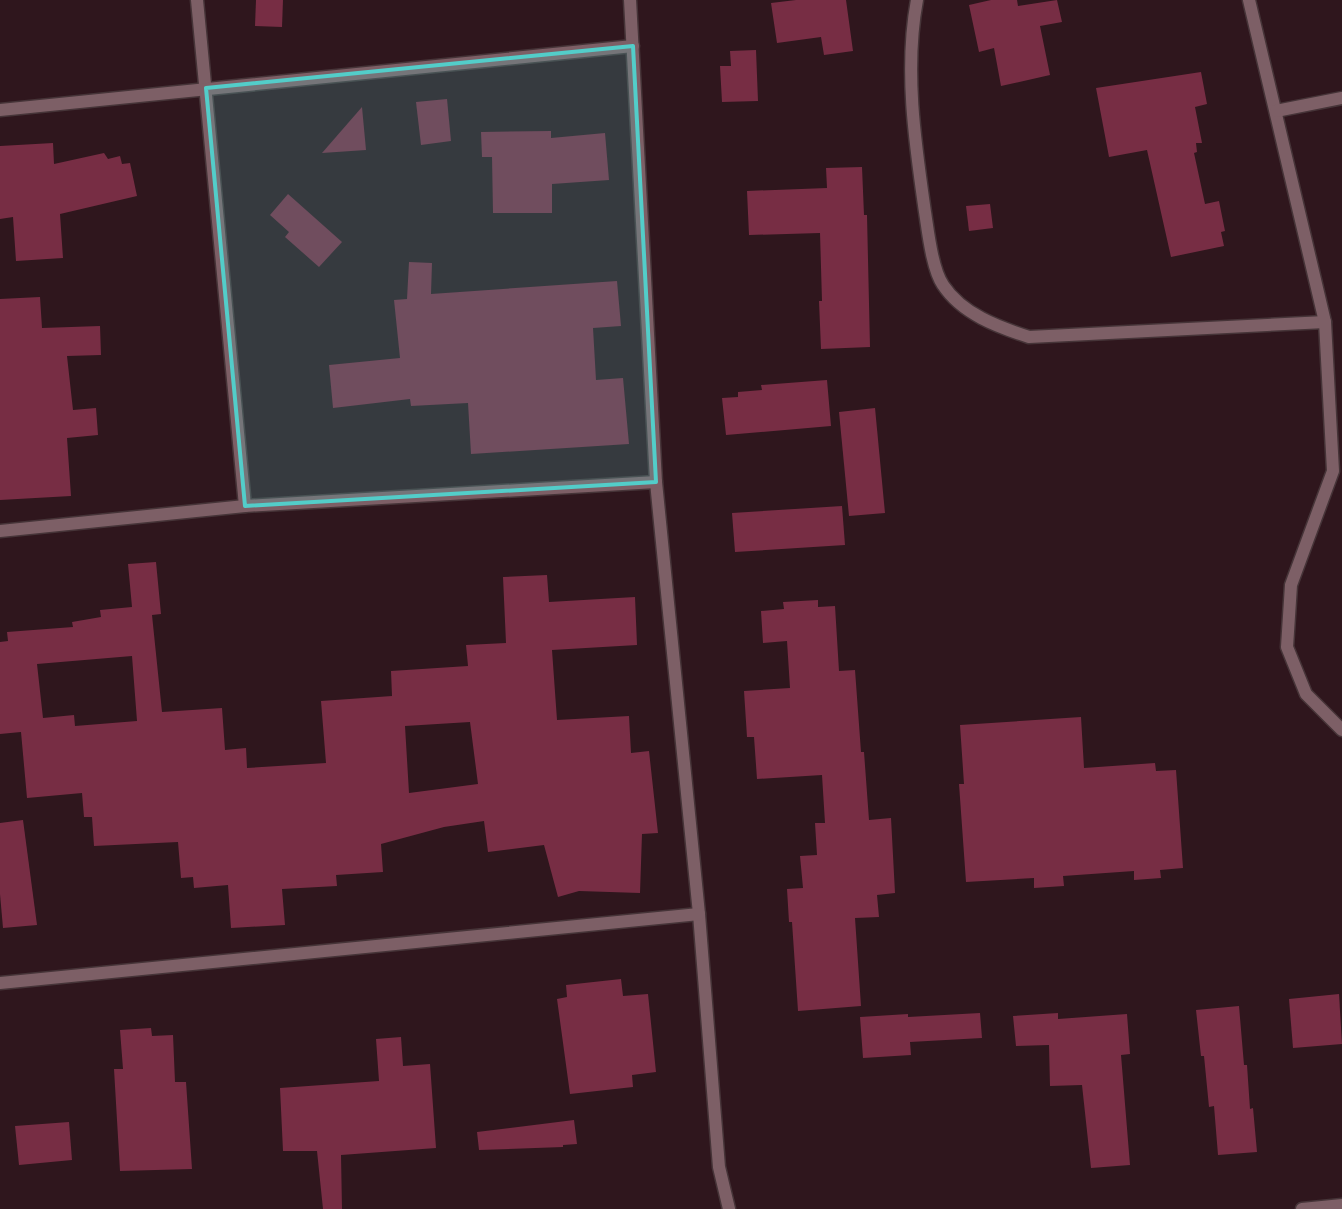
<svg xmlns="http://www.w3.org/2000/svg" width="1342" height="1209" font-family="'Source Serif 4',serif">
<rect width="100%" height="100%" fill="#2f161d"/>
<!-- building -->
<g fill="#772d44" fill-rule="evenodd">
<path d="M 256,0 L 283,0 L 282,27 L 255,26 Z"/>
<path d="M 796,0 L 846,0 L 853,51 L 824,55 L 821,37 L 777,43 L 771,3 Z"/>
<path d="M 991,0 L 1017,0 L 1018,6 L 1057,0 L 1062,22 L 1040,26 L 1050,75 L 1001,86 L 994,48 L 979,52 L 969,5 Z"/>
<path d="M 756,50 L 758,101 L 722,102 L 720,66 L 731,66 L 730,51 Z"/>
<path d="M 1201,72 L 1207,104 L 1195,107 L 1202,143 L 1196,143 L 1197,152 L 1194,153 L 1205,204 L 1219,201 L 1225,231 L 1221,232 L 1224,246 L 1171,257 L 1147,150 L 1109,157 L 1096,88 Z"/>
<path d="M 447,99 L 451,141 L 421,145 L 416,102 Z"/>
<path d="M 362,107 L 366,150 L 322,153 Z"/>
<path d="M 551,131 L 551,138 L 605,133 L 609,180 L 552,184 L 552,213 L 493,213 L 492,157 L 482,157 L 481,132 Z"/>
<path d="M 53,143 L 54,164 L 104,153 L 108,159 L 120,156 L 122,164 L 130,163 L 137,196 L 60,214 L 63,258 L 16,261 L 13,217 L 0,219 L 0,146 Z"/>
<path d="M 862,167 L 864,215 L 867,215 L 870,347 L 821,349 L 819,301 L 822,301 L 820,233 L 749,235 L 747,191 L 827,188 L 826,168 Z"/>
<path d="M 288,194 L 342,242 L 319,267 L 285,237 L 289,232 L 270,215 Z"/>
<path d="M 990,204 L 993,228 L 969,231 L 966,206 Z"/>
<path d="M 409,262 L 432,263 L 431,294 L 617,281 L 621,326 L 593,328 L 596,380 L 623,378 L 629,444 L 471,454 L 468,403 L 411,406 L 410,399 L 333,408 L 329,365 L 400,358 L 394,300 L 407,299 Z"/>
<path d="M 40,297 L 42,328 L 100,326 L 101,355 L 67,356 L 73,410 L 96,408 L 98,435 L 67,438 L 71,496 L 0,500 L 0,299 Z"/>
<path d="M 827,380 L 831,426 L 726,435 L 722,398 L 738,397 L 738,392 L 762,390 L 761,385 Z"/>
<path d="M 875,408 L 885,513 L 849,516 L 839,412 Z"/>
<path d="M 842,506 L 845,545 L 735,552 L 732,513 Z"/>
<path d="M 156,562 L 161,614 L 152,615 L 162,712 L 222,708 L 225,750 L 246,748 L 247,768 L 326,763 L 321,701 L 392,696 L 391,671 L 468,666 L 466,645 L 506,643 L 503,577 L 547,575 L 549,602 L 635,597 L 637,645 L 552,650 L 557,720 L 629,716 L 631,753 L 649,751 L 658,833 L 642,834 L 640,893 L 579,891 L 558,897 L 544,845 L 488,852 L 484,821 L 444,827 L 381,844 L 383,872 L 336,875 L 337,886 L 282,889 L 285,925 L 231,928 L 228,885 L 194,888 L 193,877 L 181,878 L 178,842 L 94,846 L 92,817 L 84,817 L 82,793 L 27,798 L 21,732 L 0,734 L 0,642 L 8,641 L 7,632 L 73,627 L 72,622 L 101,617 L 100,610 L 132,607 L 128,564 ZM 132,656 L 137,721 L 75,726 L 74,715 L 43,718 L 37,664 ZM 470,722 L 478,784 L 409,793 L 405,726 Z"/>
<path d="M 818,600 L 818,607 L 835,606 L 839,671 L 855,670 L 861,752 L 864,752 L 869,820 L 891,818 L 895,893 L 877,895 L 879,917 L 855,918 L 861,1006 L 798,1011 L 792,922 L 789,922 L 787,889 L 803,888 L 800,856 L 817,855 L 815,823 L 825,823 L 822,775 L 757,779 L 754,737 L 747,737 L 744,691 L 790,688 L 787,641 L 763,643 L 761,611 L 784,609 L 783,602 Z"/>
<path d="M 1081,717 L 1084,768 L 1155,763 L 1156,771 L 1176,770 L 1183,868 L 1160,870 L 1161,878 L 1134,880 L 1134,871 L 1063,876 L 1064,886 L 1034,888 L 1034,878 L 966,882 L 959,784 L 964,784 L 960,725 Z"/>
<path d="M 23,820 L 37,925 L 3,928 L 0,894 L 0,823 Z"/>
<path d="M 621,979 L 623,996 L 648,994 L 656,1072 L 632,1075 L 633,1087 L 570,1094 L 557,999 L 567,997 L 566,985 Z"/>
<path d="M 1339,994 L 1342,1044 L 1293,1048 L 1289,999 Z"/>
<path d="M 1239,1006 L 1244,1065 L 1247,1065 L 1250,1109 L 1253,1108 L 1257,1152 L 1218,1155 L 1214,1106 L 1209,1107 L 1204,1056 L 1201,1056 L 1196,1010 Z"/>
<path d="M 980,1013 L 982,1038 L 910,1042 L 911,1055 L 863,1058 L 860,1017 L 908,1014 L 908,1017 Z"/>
<path d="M 1058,1013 L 1058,1019 L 1127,1014 L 1130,1054 L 1121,1055 L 1130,1165 L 1091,1168 L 1082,1085 L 1050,1086 L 1049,1045 L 1016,1046 L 1013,1016 Z"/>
<path d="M 151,1028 L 152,1036 L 173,1035 L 175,1082 L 186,1082 L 192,1169 L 120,1171 L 114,1069 L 123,1069 L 120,1030 Z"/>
<path d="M 401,1037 L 403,1066 L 430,1064 L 436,1148 L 341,1155 L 342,1209 L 323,1209 L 317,1151 L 283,1151 L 280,1088 L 379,1081 L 376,1039 Z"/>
<path d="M 574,1120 L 577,1144 L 563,1145 L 563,1147 L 479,1150 L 477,1132 Z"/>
<path d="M 69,1122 L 72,1160 L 19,1165 L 15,1126 Z"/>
</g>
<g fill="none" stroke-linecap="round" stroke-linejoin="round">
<defs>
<g id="street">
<path d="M 197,0 L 245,506"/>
<path d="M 630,0 L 656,482 L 699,914 L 719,1167 L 729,1209"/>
<path d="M 917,0 C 904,69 915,143 925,212 C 928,231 932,269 943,285 C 962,314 998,327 1029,337 L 1325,322"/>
<path d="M 1249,0 L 1325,322 L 1333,471 L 1291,585 L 1287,647 L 1306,694 L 1342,730"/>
<path d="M 0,110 L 633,46"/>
<path d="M 1276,111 L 1342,98"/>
<path d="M 0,531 L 245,506 L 656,482"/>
<path d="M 0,983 L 699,914"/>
<path d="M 1302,1209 L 1342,1205"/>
</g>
</defs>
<!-- street casing -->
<use href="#street" stroke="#463438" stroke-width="15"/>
<!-- street -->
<use href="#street" stroke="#7d5f66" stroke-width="12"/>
</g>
<!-- marked area -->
<path fill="#53cdc9" fill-opacity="0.2" stroke="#53cdc9" stroke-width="4" stroke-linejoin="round" d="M 633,46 L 656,482 L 245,506 L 206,88 Z"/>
</svg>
